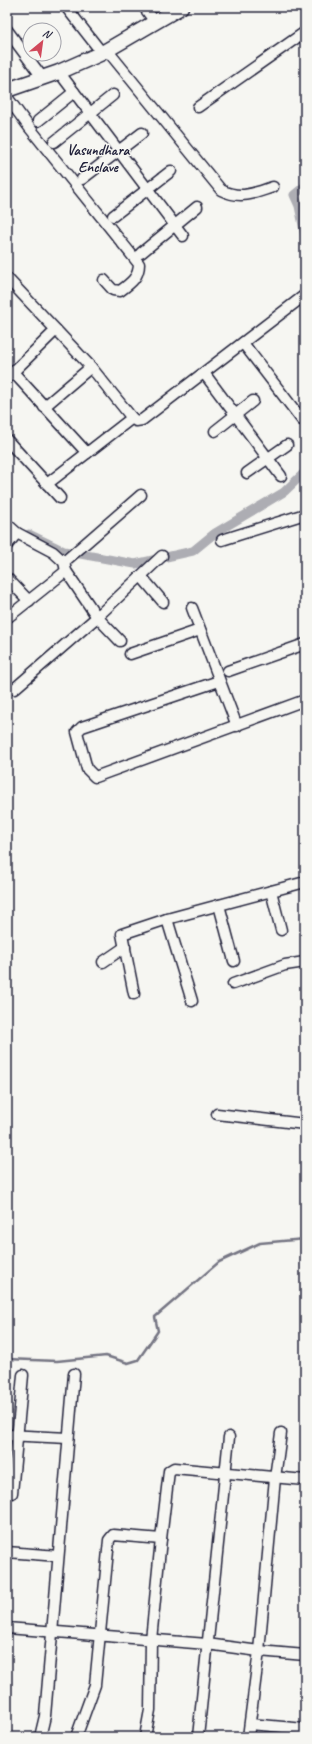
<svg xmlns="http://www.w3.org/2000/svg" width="312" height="1744" font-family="Caveat,sans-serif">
<rect width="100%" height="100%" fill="#f6f6f2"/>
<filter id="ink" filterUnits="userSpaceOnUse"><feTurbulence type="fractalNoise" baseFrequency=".025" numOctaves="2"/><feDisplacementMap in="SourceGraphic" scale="8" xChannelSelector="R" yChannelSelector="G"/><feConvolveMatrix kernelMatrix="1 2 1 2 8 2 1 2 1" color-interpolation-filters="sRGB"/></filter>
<g filter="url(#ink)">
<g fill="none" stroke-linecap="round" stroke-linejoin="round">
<!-- stream -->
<path stroke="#757583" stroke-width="2.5" d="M 7,1359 L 57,1361 L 106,1356 L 128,1363 L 138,1360 L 158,1331 L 155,1317 L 219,1262 L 260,1243 L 305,1239"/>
<!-- canal -->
<g stroke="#adadb3" stroke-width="9">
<path d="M 305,186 L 294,195 L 299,206 L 305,235"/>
<path d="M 29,534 L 64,551 L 135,564 L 193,551 L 215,533 L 284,492 L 305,472"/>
</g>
<defs>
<g id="street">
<path d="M 66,7 L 102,53"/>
<path d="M 144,7 L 155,22"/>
<path d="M 7,30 L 42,77"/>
<path d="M 107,50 L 221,190 C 241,200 254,193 273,187"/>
<path d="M 59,72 L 183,236"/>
<path d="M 7,97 L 29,127 L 139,264 C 139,277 131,283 120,291 L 113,290 L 104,280"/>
<path d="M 198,107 L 305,32"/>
<path d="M 38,121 L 74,92"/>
<path d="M 54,142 L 113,95"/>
<path d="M 82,179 L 142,133"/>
<path d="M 113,216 L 171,171"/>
<path d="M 141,253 L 197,207"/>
<path d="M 7,278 L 91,367 L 132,418 L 136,421 L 142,420 L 305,295"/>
<path d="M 243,343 L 302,420"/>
<path d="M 13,372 L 87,453 L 47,484"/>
<path d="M 204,373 L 281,476"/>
<path d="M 7,378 L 56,330"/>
<path d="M 44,407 L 91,367"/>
<path d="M 215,431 L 253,401"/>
<path d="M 7,440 L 60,498"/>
<path d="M 87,453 L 132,418"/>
<path d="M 247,473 L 287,445"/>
<path d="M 7,524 L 17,533 L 53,552 L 64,562 L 66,571 L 97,617 L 120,641"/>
<path d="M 222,540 L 305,514"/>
<path d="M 7,545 L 17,533"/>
<path d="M 64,562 L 141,495"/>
<path d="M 141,576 L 163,602"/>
<path d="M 7,578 L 29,601"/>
<path d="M 192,608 L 237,726"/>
<path d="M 7,618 L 66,571"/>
<path d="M 130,654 L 200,630"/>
<path d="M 228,671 L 305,644"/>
<path d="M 219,681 L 82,727 L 77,732 L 87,769 L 95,777 L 305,700"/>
<path d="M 14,689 L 97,617 L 162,556"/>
<path d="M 271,891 L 281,930"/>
<path d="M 219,905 L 234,961"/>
<path d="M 167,919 L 192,1001"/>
<path d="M 103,962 L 125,947"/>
<path d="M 233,984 L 285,965 L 305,962"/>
<path d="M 134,994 L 122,934 L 167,919 L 305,882"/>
<path d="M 217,1114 L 305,1124"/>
<path d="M 7,1435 L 68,1438"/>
<path d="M 12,1493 L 23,1375"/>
<path d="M 7,1552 L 58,1556"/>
<path d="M 7,1628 L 207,1644 L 259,1651 L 305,1655"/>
<path d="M 250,1724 L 305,1729"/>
<path d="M 40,1737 L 45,1716 L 74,1374"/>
<path d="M 76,1737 L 95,1685 L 109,1540 L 113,1535 L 161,1539"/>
<path d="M 145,1737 L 150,1710 L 151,1640 L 161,1539 L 169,1471 L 174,1468 L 305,1480"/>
<path d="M 198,1737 L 229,1437"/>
<path d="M 248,1737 L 259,1651 L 275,1478 L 281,1433"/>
</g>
<path id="secondary" d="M 7,90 L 59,72 L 102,53 L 181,7"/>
</defs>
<!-- street casing -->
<use href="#street" stroke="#22223b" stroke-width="13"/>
<!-- secondary casing -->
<use href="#secondary" stroke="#22223b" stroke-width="17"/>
<!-- street -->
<use href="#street" stroke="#f6f6f2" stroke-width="10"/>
<!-- secondary -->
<use href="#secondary" stroke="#f6f6f2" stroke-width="14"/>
</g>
</g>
<g text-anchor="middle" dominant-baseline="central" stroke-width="3" stroke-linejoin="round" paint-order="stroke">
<!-- neighbourhood labels -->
<g font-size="15" font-weight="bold" fill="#22223b" stroke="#f6f6f2">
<text x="98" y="150">Vasundhara<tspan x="98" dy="17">Enclave</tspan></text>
</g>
</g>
<!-- margin -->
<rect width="312" height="1744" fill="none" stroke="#f6f6f2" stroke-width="24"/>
<rect x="12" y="12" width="288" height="1720" fill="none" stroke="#22223b" stroke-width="1.5" filter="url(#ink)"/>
<!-- north arrow -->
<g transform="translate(42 42) rotate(29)"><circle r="19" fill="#f6f6f2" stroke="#a1a1a9"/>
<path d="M0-3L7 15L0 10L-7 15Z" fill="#d1495b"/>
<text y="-6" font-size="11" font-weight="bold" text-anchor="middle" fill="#22223b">N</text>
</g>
</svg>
